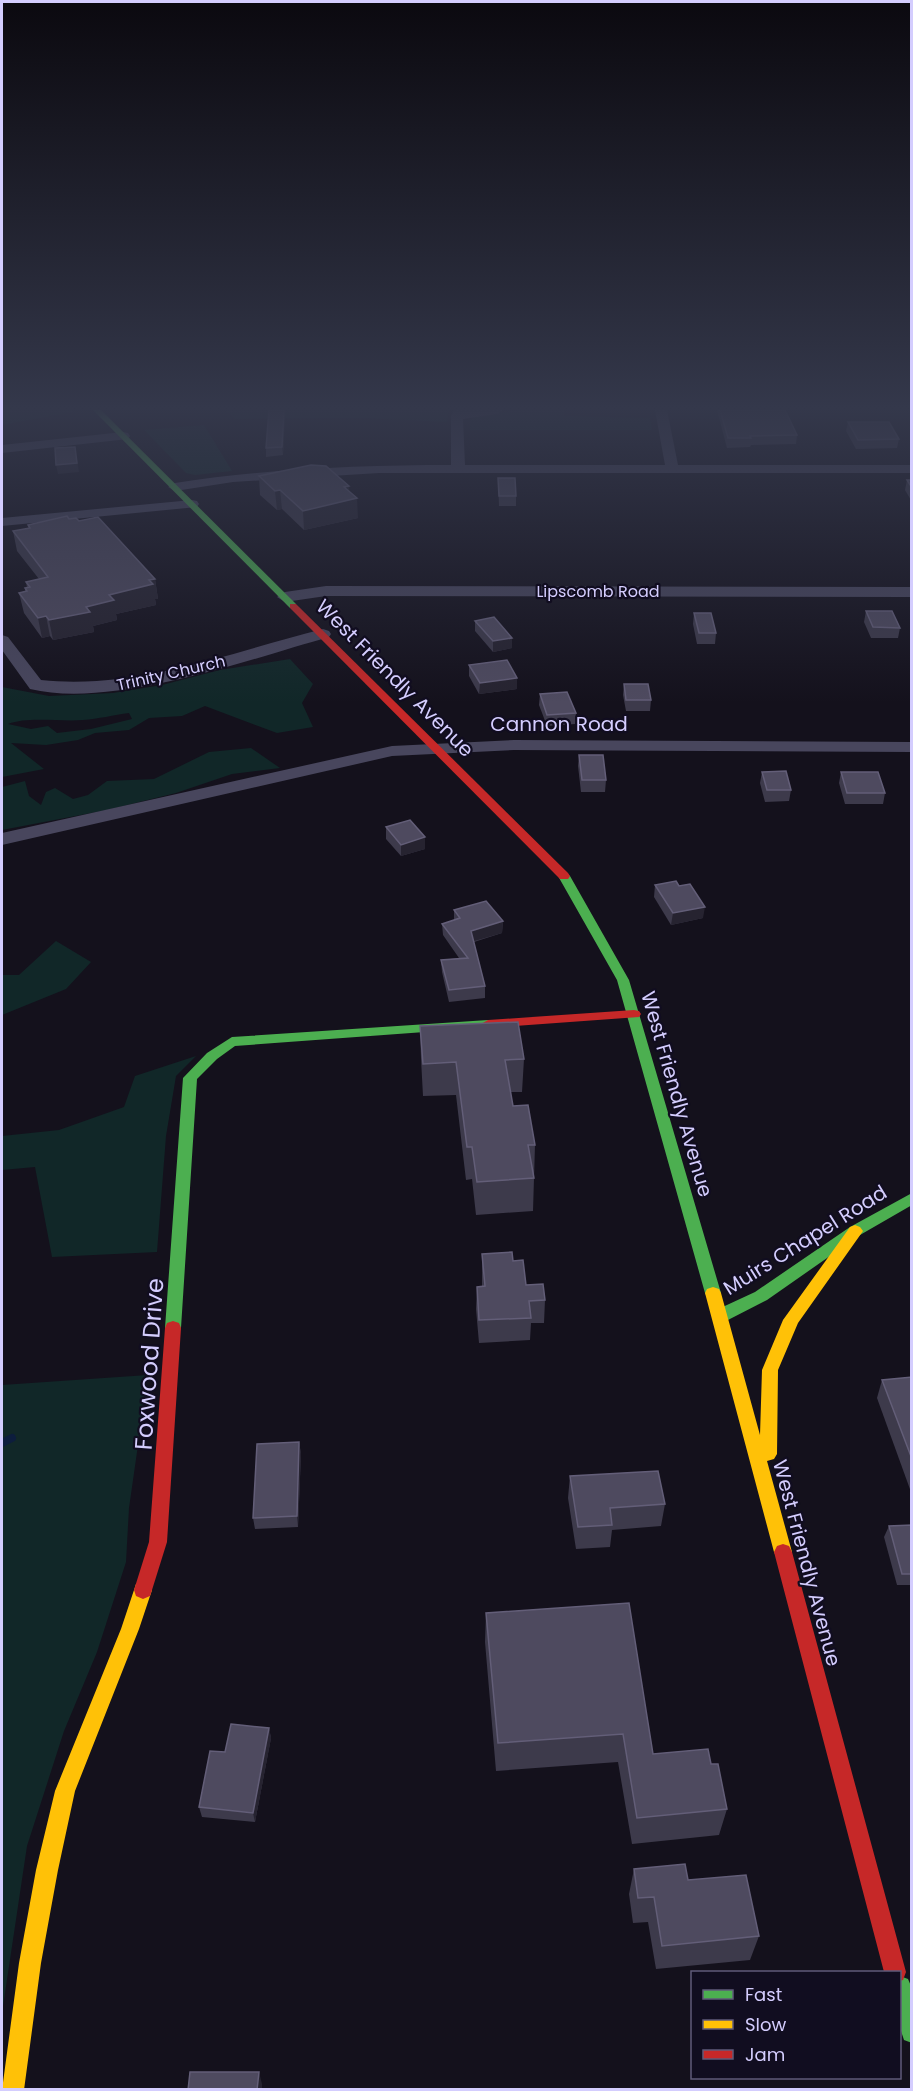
<svg xmlns="http://www.w3.org/2000/svg" width="913" height="2091" font-family="Poppins,sans-serif">
<rect width="100%" height="100%" fill="#14111c"/>
<!-- green -->
<g fill="#112728" fill-rule="evenodd">
<path d="M 2,410 L 71,410 L 73,412 L 2,425 Z"/>
<path d="M 226,410 L 449,410 L 447,422 L 364,418 L 235,419 Z"/>
<path d="M 518,410 L 564,410 L 564,416 L 650,418 L 652,430 L 470,430 L 470,420 L 474,416 Z"/>
<path d="M 204,425 L 232,471 L 195,475 L 186,473 L 144,430 Z"/>
<path d="M 290,659 L 313,684 L 302,703 L 313,727 L 277,733 L 205,706 L 182,716 L 149,718 L 129,730 L 95,733 L 78,740 L 46,745 L 11,743 L 44,769 L 2,777 L 2,687 L 49,696 L 113,693 L 162,685 L 220,670 ZM 129,713 L 132,719 L 91,729 L 57,733 L 48,726 L 31,729 L 8,724 C 28,716 60,722 83,720 C 98,719 114,715 129,713 Z"/>
<path d="M 251,748 L 280,768 L 232,774 L 176,793 L 107,810 L 2,830 L 2,787 L 25,781 L 29,796 L 41,805 L 46,792 L 55,788 L 73,799 L 88,795 L 107,781 L 154,779 L 209,752 Z"/>
<path d="M 56,941 L 91,962 L 66,989 L 2,1015 L 2,975 L 19,975 Z"/>
<path d="M 196,1056 L 176,1076 L 166,1136 L 157,1252 L 52,1257 L 35,1167 L 2,1170 L 2,1136 L 59,1130 L 124,1107 L 135,1076 Z"/>
<path d="M 148,1375 L 129,1508 L 126,1562 L 97,1652 L 64,1731 L 27,1846 L 2,2013 L 2,1385 Z"/>
</g>
<g fill="none" stroke-linecap="round" stroke-linejoin="round">
<!-- stream -->
<path stroke="#0d1d3d" stroke-width="8" d="M 2,1443 L 12,1438"/>
<!-- street -->
<g fill="#48465d" fill-rule="evenodd">
<path d="M 454,410 L 503,410 L 497,414 L 463,419 L 465,465 L 665,465 L 655,410 L 667,410 L 678,465 L 912,465 L 912,473 L 379,473 L 233,482 L 175,491 L 168,487 L 175,483 C 266,469 359,465 451,465 L 451,416 Z"/>
<path d="M 123,432 L 128,433 L 130,436 L 128,439 L 2,453 L 2,445 Z"/>
<path d="M 192,500 L 197,501 L 199,504 L 197,507 L 2,526 L 2,518 Z"/>
<path d="M 326,586 L 912,587 L 912,597 L 326,596 L 285,602 L 277,597 L 285,592 Z"/>
<path d="M 323,629 L 329,631 L 331,634 L 329,637 C 247,660 112,709 30,689 L 2,650 L 2,635 L 8,637 L 41,680 C 138,690 231,652 323,629 Z"/>
<path d="M 514,740 L 912,742 L 912,752 L 514,750 L 392,756 L 2,845 L 2,833 L 392,746 Z"/>
</g>
<!-- fast -->
<g fill="#4caf50" fill-rule="evenodd">
<path d="M 93,410 L 101,410 L 296,604 L 296,608 L 290,608 Z"/>
<path d="M 564,872 L 570,876 L 629,980 L 721,1293 L 719,1297 L 713,1299 L 707,1297 L 705,1293 L 617,980 L 558,876 Z"/>
<path d="M 488,1020 L 495,1024 L 493,1027 L 235,1046 L 217,1059 L 197,1079 L 181,1328 L 179,1333 L 173,1335 L 167,1333 L 165,1328 L 183,1078 L 207,1053 L 232,1037 Z"/>
<path d="M 912,1193 L 912,1205 L 860,1235 L 767,1300 L 726,1321 L 720,1322 L 714,1321 L 712,1316 L 714,1311 L 755,1292 L 850,1227 Z"/>
<path d="M 900,1976 L 908,1979 L 912,1988 L 912,2043 L 904,2040 L 900,2028 Z"/>
</g>
<!-- slow -->
<g fill="#ffc107" fill-rule="evenodd">
<path d="M 855,1225 L 860,1227 L 863,1231 L 798,1323 L 778,1370 L 777,1454 L 774,1459 L 767,1461 L 792,1552 L 789,1558 L 783,1560 L 777,1558 L 774,1552 L 705,1293 L 707,1289 L 713,1287 L 719,1289 L 721,1293 L 760,1435 L 762,1370 L 783,1320 L 850,1227 Z"/>
<path d="M 143,1581 L 150,1584 L 152,1590 L 139,1629 L 75,1791 L 58,1870 L 41,1963 L 24,2090 L 2,2090 L 19,1963 L 36,1870 L 55,1791 L 121,1629 L 136,1584 Z"/>
</g>
<!-- jam -->
<g fill="#c62828" fill-rule="evenodd">
<path d="M 290,604 L 296,604 L 568,873 L 570,876 L 568,879 L 560,879 L 290,608 Z"/>
<path d="M 634,1010 L 639,1011 L 641,1014 L 639,1017 L 488,1028 L 481,1024 L 488,1020 Z"/>
<path d="M 173,1321 L 179,1323 L 181,1328 L 167,1542 L 152,1590 L 150,1596 L 143,1599 L 136,1596 L 134,1590 L 149,1542 L 165,1328 L 167,1323 Z"/>
<path d="M 783,1544 L 789,1546 L 792,1552 L 906,1972 L 903,1980 L 900,1981 L 900,1972 L 884,1972 L 774,1552 L 777,1546 Z"/>
</g>
</g>
<!-- wall -->
<g fill="#3d3a4b">
<path d="M 285,410 L 283,455 L 266,457 L 266,448 Z"/>
<path d="M 717,410 L 785,410 L 797,435 L 796,444 L 751,445 L 750,447 L 727,448 Z"/>
<path d="M 848,422 L 899,439 L 897,448 L 856,449 L 846,431 Z"/>
<path d="M 259,476 L 350,493 L 358,518 L 304,530 L 282,509 L 277,510 L 260,495 Z"/>
<path d="M 498,478 L 516,496 L 516,506 L 499,506 Z"/>
<path d="M 907,480 L 912,480 L 912,502 L 905,490 Z"/>
<path d="M 69,519 L 79,521 L 155,579 L 158,599 L 155,599 L 156,605 L 116,614 L 117,620 L 93,626 L 94,632 L 53,640 L 50,636 L 42,638 L 24,613 L 19,593 L 25,591 L 25,588 L 27,588 L 26,582 L 39,579 L 17,551 L 13,531 L 29,528 L 28,525 Z"/>
<path d="M 866,611 L 900,628 L 898,638 L 871,638 L 864,622 Z"/>
<path d="M 694,613 L 716,633 L 715,644 L 697,644 L 693,624 Z"/>
<path d="M 475,621 L 512,638 L 512,648 L 493,652 L 475,631 Z"/>
<path d="M 469,665 L 517,689 L 479,694 L 469,676 Z"/>
<path d="M 624,684 L 651,700 L 650,711 L 626,711 L 623,695 Z"/>
<path d="M 540,694 L 576,713 L 575,724 L 547,726 L 539,705 Z"/>
<path d="M 579,755 L 606,780 L 605,792 L 581,792 L 578,766 Z"/>
<path d="M 762,772 L 791,790 L 789,801 L 765,802 L 760,783 Z"/>
<path d="M 841,772 L 885,793 L 883,804 L 845,804 L 839,783 Z"/>
<path d="M 386,827 L 425,849 L 401,856 L 386,839 Z"/>
<path d="M 655,885 L 703,918 L 671,925 L 654,897 Z"/>
<path d="M 454,910 L 503,921 L 502,933 L 474,942 L 485,986 L 485,998 L 449,1002 L 442,972 L 441,960 L 459,958 L 443,935 L 442,924 L 454,920 Z"/>
<path d="M 420,1026 L 524,1059 L 522,1092 L 510,1092 L 513,1106 L 535,1145 L 533,1211 L 476,1215 L 472,1179 L 466,1180 L 456,1095 L 423,1096 L 421,1059 Z"/>
<path d="M 482,1254 L 513,1261 L 526,1285 L 545,1300 L 544,1323 L 531,1323 L 530,1340 L 479,1343 L 476,1309 L 477,1287 L 482,1286 Z"/>
<path d="M 912,1377 L 912,1492 L 911,1492 L 877,1398 L 882,1380 Z"/>
<path d="M 299,1442 L 301,1454 L 298,1527 L 255,1529 L 253,1518 Z"/>
<path d="M 570,1476 L 665,1504 L 661,1526 L 612,1530 L 610,1547 L 576,1549 L 568,1498 Z"/>
<path d="M 912,1525 L 912,1585 L 897,1585 L 884,1537 L 889,1526 Z"/>
<path d="M 486,1613 L 653,1754 L 711,1764 L 727,1809 L 719,1835 L 632,1844 L 618,1762 L 496,1771 L 485,1642 Z"/>
<path d="M 269,1728 L 271,1738 L 255,1822 L 202,1817 L 199,1807 L 225,1752 Z"/>
<path d="M 634,1869 L 688,1880 L 759,1936 L 750,1960 L 656,1969 L 648,1922 L 633,1923 L 629,1894 Z"/>
</g>
<!-- shaded-wall -->
<g fill="#262330">
<path d="M 284,410 L 285,410 L 283,455 L 282,447 Z"/>
<path d="M 75,447 L 79,472 L 58,474 L 56,465 Z"/>
<path d="M 349,486 L 350,500 L 357,498 L 358,518 L 304,530 L 303,511 L 344,487 Z"/>
<path d="M 280,490 L 282,509 L 277,510 L 275,491 Z"/>
<path d="M 155,579 L 158,599 L 155,599 L 156,605 L 116,614 L 117,620 L 93,626 L 94,632 L 53,640 L 49,620 L 86,607 L 109,595 L 149,580 Z"/>
<path d="M 46,616 L 50,636 L 42,638 L 38,618 Z"/>
<path d="M 512,638 L 512,648 L 493,652 L 493,641 Z"/>
<path d="M 517,678 L 517,689 L 479,694 L 480,683 Z"/>
<path d="M 425,837 L 425,849 L 401,856 L 401,845 Z"/>
<path d="M 705,907 L 703,918 L 671,925 L 673,913 Z"/>
<path d="M 503,921 L 502,933 L 471,942 L 471,931 Z"/>
<path d="M 299,1442 L 301,1454 L 298,1527 L 297,1516 Z"/>
<path d="M 269,1728 L 271,1738 L 255,1822 L 253,1813 Z"/>
<path d="M 259,2072 L 262,2084 L 262,2090 L 257,2090 Z"/>
</g>
<!-- building -->
<g fill="#4e4a5f" stroke="#635e78" stroke-width="1.5">
<path d="M 269,410 L 284,410 L 282,447 L 266,448 Z"/>
<path d="M 720,410 L 785,410 L 797,435 L 750,436 L 751,438 L 728,438 Z"/>
<path d="M 848,422 L 889,422 L 899,439 L 858,440 Z"/>
<path d="M 75,447 L 77,463 L 56,465 L 55,448 Z"/>
<path d="M 311,465 L 326,466 L 349,486 L 344,487 L 357,498 L 303,511 L 280,490 L 275,491 L 259,476 Z"/>
<path d="M 498,478 L 515,478 L 516,496 L 499,496 Z"/>
<path d="M 907,480 L 912,480 L 912,488 Z"/>
<path d="M 67,516 L 69,519 L 76,518 L 79,521 L 98,517 L 155,579 L 149,580 L 153,584 L 109,595 L 114,600 L 86,607 L 90,612 L 49,620 L 46,616 L 38,618 L 19,593 L 27,591 L 25,588 L 30,587 L 26,582 L 48,577 L 13,531 L 30,528 L 28,525 Z"/>
<path d="M 866,611 L 892,611 L 900,628 L 873,627 Z"/>
<path d="M 694,613 L 711,613 L 716,633 L 699,633 Z"/>
<path d="M 494,617 L 512,638 L 493,641 L 475,621 Z"/>
<path d="M 507,660 L 517,678 L 480,683 L 469,665 Z"/>
<path d="M 624,684 L 648,684 L 651,700 L 626,700 Z"/>
<path d="M 567,692 L 576,713 L 547,715 L 540,694 Z"/>
<path d="M 579,755 L 603,755 L 606,780 L 582,780 Z"/>
<path d="M 786,771 L 791,790 L 767,790 L 762,772 Z"/>
<path d="M 841,772 L 878,772 L 885,793 L 847,793 Z"/>
<path d="M 410,820 L 425,837 L 401,845 L 386,827 Z"/>
<path d="M 676,881 L 679,886 L 690,884 L 705,907 L 673,913 L 655,885 Z"/>
<path d="M 486,901 L 503,921 L 471,931 L 485,986 L 449,990 L 441,960 L 468,958 L 442,924 L 460,918 L 454,910 Z"/>
<path d="M 518,1022 L 524,1059 L 505,1060 L 513,1106 L 528,1105 L 535,1145 L 528,1145 L 534,1178 L 477,1182 L 472,1147 L 467,1147 L 456,1062 L 423,1064 L 420,1026 Z"/>
<path d="M 512,1252 L 513,1261 L 523,1260 L 526,1285 L 543,1284 L 545,1300 L 529,1301 L 531,1318 L 479,1320 L 477,1287 L 485,1286 L 482,1254 Z"/>
<path d="M 912,1377 L 912,1459 L 882,1380 Z"/>
<path d="M 299,1442 L 297,1516 L 253,1518 L 257,1444 Z"/>
<path d="M 658,1471 L 665,1504 L 610,1508 L 612,1525 L 578,1527 L 570,1476 Z"/>
<path d="M 912,1525 L 912,1574 L 902,1574 L 889,1526 Z"/>
<path d="M 629,1603 L 653,1754 L 708,1749 L 711,1764 L 718,1764 L 727,1809 L 637,1818 L 623,1734 L 498,1743 L 486,1613 Z"/>
<path d="M 231,1724 L 269,1728 L 253,1813 L 199,1807 L 210,1751 L 225,1752 Z"/>
<path d="M 685,1864 L 688,1880 L 746,1875 L 759,1936 L 662,1946 L 654,1897 L 638,1898 L 634,1869 Z"/>
<path d="M 190,2072 L 259,2072 L 257,2090 L 188,2090 Z"/>
</g>
<!-- sky -->
<linearGradient id="sky" x2="0" y2="1"><stop stop-color="#0b090f"/><stop offset="0.58" stop-color="#34384b"/><stop offset="1" stop-color="#34384b" stop-opacity="0"/></linearGradient>
<rect width="913" height="703" fill="url(#sky)"/>
<g text-anchor="middle" dominant-baseline="central" stroke-width="4.5" stroke-linejoin="round" paint-order="stroke">
<!-- far-street labels -->
<g font-size="16" fill="#d4cdfe" stroke="#110d20">
<text x="598" y="591">Lipscomb Road</text>
<text transform="translate(171 673) rotate(-13)">Trinity Church</text>
</g>
<!-- street labels -->
<g font-size="20" fill="#d4cdfe" stroke="#110d20">
<text transform="translate(395 678) rotate(45)">West Friendly Avenue</text>
<text x="559" y="724">Cannon Road</text>
<text transform="translate(677 1094) rotate(74)">West Friendly Avenue</text>
<text transform="translate(805 1240) rotate(-32)">Muirs Chapel Road</text>
<text transform="translate(807 1563) rotate(75)">West Friendly Avenue</text>
</g>
<!-- near-street labels -->
<g font-size="24" fill="#d4cdfe" stroke="#110d20">
<text transform="translate(149 1364) rotate(-86)">Foxwood Drive</text>
</g>
</g>
<!-- border -->
<rect width="913" height="2091" fill="none" stroke="#d4cdfe" stroke-width="6"/>
<!-- legend -->
<rect x="691" y="1971" width="210" height="108" fill="#110d20" stroke="#5f5a79" stroke-width="1.5"/>
<rect x="703" y="1990" width="30" height="9" fill="#4caf50" stroke="#5f5a79" stroke-width="1.5"/>
<text x="745" y="2001" font-size="18" fill="#d4cdfe">Fast</text>
<rect x="703" y="2020" width="30" height="9" fill="#ffc107" stroke="#5f5a79" stroke-width="1.5"/>
<text x="745" y="2031" font-size="18" fill="#d4cdfe">Slow</text>
<rect x="703" y="2050" width="30" height="9" fill="#c62828" stroke="#5f5a79" stroke-width="1.5"/>
<text x="745" y="2061" font-size="18" fill="#d4cdfe">Jam</text>
</svg>
